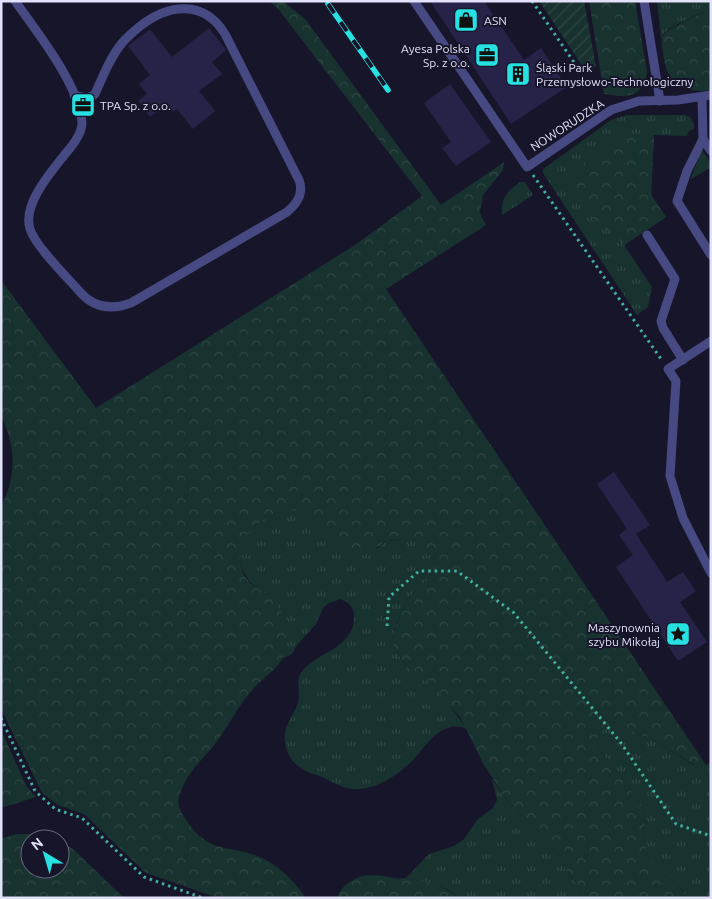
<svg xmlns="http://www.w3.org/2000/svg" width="712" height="899" font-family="Ubuntu,sans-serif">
<defs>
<pattern id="grass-tufts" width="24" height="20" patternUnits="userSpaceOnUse" patternTransform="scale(1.25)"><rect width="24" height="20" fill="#18322f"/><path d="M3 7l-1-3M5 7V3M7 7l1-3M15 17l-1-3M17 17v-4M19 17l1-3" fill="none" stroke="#2e4644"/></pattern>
<pattern id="forest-crowns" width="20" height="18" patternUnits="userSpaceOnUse" patternTransform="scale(1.25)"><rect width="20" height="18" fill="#18322f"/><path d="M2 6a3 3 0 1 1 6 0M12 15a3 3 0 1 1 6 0" fill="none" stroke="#2e4644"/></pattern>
<pattern id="garden-furrows" width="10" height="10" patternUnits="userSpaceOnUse" patternTransform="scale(1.25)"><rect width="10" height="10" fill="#18322f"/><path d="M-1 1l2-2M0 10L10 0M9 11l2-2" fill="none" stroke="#2e4644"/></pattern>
</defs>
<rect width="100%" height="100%" fill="#161529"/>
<!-- grass -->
<g fill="url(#grass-tufts)">
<path d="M 657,1 L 711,1 L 711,8 L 670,28 L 664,33 L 661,39 Z"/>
<path d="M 627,115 L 685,115 L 690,117 L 694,124 L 694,129 L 689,131 L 687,136 L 654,135 L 651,195 L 666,217 L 624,245 L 652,287 L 648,307 L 637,315 L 543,173 L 543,169 L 546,167 L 611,120 Z"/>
<path d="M 702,150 L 711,163 L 711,167 L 690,180 Z"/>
<path d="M 520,182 L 525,182 L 533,195 L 502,215 C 500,199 508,190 520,182 Z"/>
<path d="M 284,510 C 289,510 296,509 301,511 C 317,516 337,538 348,551 L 377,548 L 387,541 L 414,539 L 427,547 L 434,555 L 436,563 L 427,580 L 407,599 L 394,631 L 393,644 L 401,659 L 410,669 L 431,684 L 443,696 L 467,729 C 461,727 455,725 448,728 C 433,732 423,750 412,761 C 397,776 374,791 352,789 C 341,788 328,779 317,775 C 300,771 287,760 285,742 C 283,724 293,718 298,703 C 301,692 294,680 303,670 C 319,652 352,648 354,619 C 355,608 350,604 341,599 L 329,603 L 323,608 L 316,624 L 297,645 L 292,654 L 282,659 L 287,639 L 268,595 C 244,584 231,557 248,533 C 257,521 271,515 284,510 Z"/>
<path d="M 616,721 L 637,734 L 651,738 L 693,765 L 706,765 L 711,778 L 711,898 L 687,898 L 679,886 L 661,872 L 648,856 L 644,840 L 645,811 L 624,780 L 599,749 L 596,740 L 603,728 Z"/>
<path d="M 492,779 L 510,805 L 535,827 L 561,857 L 564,862 L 566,871 L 581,889 L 580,898 L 458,898 C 448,885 421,881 406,878 L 429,854 L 454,846 L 464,839 L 477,820 L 493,808 L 497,800 Z"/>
</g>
<!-- forest -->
<g fill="url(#forest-crowns)">
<path d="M 269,1 L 283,1 L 306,20 L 441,205 L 504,162 L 503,170 L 483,195 L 480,212 L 482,218 L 486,225 L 386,289 L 706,765 L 711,762 L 711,778 L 706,765 L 694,765 L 651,738 L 637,734 L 616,721 L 603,728 L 596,740 L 599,749 L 624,780 L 645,811 L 644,840 L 648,856 L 661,872 L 679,886 L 687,898 L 580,898 L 581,889 L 566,871 L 564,862 L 561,857 L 535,827 L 510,805 L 484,765 L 460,717 L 431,684 L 410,669 L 401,659 L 393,644 L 394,632 L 407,599 L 427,580 L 436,563 C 430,541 409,537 388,541 C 380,543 373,553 363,553 C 358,554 352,552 347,551 C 337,539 325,526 312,517 C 300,510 290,508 277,513 C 255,521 237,540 241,564 C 242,569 243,574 246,578 C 253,588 262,590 270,597 C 287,612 293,637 282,659 C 278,668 261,680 254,688 C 238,705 229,726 215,744 C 204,758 190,770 183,786 C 180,792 177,801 179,807 C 182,815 187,821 191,827 C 212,854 234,845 262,858 C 280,866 295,882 306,898 L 218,898 L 146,873 L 84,814 L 58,805 L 42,793 L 1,709 L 1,506 C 17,477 16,445 1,416 L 1,280 L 96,408 L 355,245 L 422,196 L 279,10 Z"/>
<path d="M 589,1 L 635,1 L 647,71 C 646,86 637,97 621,96 C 615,96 610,94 604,94 Z"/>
<path d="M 711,8 L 711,90 C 680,94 666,82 663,52 C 661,41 660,36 670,29 Z"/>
<path d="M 654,135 L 651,195 L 666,217 L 624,245 C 617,236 609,232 600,226 C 593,220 588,212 583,205 C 566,183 568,170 594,156 C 600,152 606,147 613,143 C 622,137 642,135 654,135 Z"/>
<path d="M 1,730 L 27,787 L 36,797 L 1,808 Z"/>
<path d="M 16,834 L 35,834 L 53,839 L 30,839 L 30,869 L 60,869 L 60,842 L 73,849 L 124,898 L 1,898 L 1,839 Z"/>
<path d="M 367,875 C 377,875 385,876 394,878 C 398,879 402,878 406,878 C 420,879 449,887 458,898 L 337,898 C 341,885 354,878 367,875 Z"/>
</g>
<!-- garden -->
<path fill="url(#garden-furrows)" d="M 539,1 L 584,1 L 596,66 L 587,73 Z"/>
<!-- building -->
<g fill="#272348">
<path d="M 430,1 L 484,1 L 524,60 L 541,48 L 567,87 L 511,124 Z"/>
<path d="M 209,28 L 226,50 L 212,62 L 222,74 L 199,91 L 215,111 L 193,129 L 177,109 L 173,112 L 167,104 L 150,117 L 138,101 L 147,94 L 139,84 L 150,75 L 128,46 L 150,29 L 172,57 Z"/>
<path d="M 450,84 L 491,142 L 456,166 L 442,148 L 451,142 L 424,103 Z"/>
<path d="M 614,472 L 650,525 L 636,534 L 667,582 L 683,572 L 696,591 L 680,602 L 707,642 L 678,661 L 616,567 L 633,555 L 619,535 L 627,529 L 597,484 Z"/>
</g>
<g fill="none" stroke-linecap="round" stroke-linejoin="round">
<!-- path -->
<g stroke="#42ae9e" stroke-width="3" stroke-dasharray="2.5 4" stroke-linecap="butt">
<path d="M 532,1 L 582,74"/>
<path d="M 533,175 L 661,359"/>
<path d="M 387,626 L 389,597 L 419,571 L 457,571 L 514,613 L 621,743 L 676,824 L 711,836"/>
<path d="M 1,718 L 35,791 L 55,809 L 82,818 L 144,877 L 203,898"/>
</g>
<!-- service -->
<g stroke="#464982" stroke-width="9">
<path d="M 15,1 C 37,32 80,86 82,123 C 82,134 73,145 66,153 C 52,171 22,204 30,229 C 36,247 67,277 80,292 C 94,308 112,310 131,303 L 287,212 C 298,203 304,193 299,180 L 225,34 C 204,0 169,3 139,27 C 133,32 127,37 122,43 C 110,58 103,76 95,94 C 88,100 83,97 74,95"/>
<path d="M 414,1 L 527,167 L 611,110 L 639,101 L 678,100 L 711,95"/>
<path d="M 644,1 L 660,101"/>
<path d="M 702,97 L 703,139 L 711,151"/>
<path d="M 703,139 L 687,171 L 677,201 L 711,255"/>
<path d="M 647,235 L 675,279 L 661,321 L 663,328 L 683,360"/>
<path d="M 711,341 L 668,369 L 676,381 L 670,476 L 683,518 L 711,573"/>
</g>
<defs>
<path id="rail" d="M 328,4 L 388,90"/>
</defs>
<!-- rail casing -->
<use href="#rail" stroke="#26e0e1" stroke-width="5.5"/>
<!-- rail -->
<use href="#rail" stroke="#161529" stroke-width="4" stroke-dasharray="11" stroke-linecap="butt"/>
</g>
<!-- icons -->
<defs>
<symbol id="shop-square" viewBox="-11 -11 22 22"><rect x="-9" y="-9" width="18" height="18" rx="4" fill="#26e0e1" stroke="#161529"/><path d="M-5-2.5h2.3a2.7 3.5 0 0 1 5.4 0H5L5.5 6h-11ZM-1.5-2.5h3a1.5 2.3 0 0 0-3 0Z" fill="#111"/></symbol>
<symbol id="office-square" viewBox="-11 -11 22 22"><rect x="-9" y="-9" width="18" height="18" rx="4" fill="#26e0e1" stroke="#161529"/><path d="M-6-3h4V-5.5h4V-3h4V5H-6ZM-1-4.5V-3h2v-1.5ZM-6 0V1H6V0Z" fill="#111"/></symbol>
<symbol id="building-square" viewBox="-11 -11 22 22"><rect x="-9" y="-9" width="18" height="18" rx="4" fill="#26e0e1" stroke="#161529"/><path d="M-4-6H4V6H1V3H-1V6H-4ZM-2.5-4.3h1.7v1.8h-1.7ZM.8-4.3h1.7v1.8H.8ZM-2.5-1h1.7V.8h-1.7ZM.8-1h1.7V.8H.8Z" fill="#111"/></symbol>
<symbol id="sight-square" viewBox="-11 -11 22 22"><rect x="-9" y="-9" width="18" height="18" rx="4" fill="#26e0e1" stroke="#161529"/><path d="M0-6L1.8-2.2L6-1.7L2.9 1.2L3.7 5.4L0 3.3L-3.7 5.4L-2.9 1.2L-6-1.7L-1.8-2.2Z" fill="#111"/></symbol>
</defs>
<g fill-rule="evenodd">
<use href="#shop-square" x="452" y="6" width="28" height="28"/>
<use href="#office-square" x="473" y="41" width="28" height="28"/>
<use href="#building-square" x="504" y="60" width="28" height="28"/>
<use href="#office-square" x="69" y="91" width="28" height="28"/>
<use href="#sight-square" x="664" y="620" width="28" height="28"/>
</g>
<g text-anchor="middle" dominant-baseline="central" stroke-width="4" stroke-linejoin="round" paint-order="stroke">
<!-- poi labels -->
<g font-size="12" fill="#e2e1fb" stroke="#161529" text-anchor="start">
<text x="484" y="20">ASN</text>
<text x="470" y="48" text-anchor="end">Ayesa Polska<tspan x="470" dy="14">Sp. z o.o.</tspan></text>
<text x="536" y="67">Śląski Park<tspan x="536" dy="14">Przemysłowo-Technologiczny</tspan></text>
<text x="100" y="105">TPA Sp. z o.o.</text>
<text x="660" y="627" text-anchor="end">Maszynownia<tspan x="660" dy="14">szybu Mikołaj</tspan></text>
</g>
<!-- street labels -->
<g font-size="12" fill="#e2e1fb" stroke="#161529">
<text transform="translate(567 125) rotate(-33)">NOWORUDZKA</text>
</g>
</g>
<!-- border -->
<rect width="712" height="899" fill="none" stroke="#e2e1fb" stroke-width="5"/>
<!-- north arrow -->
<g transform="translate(45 854) rotate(322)"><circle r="24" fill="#161529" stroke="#68677d"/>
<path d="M0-4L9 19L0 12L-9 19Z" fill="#26e0e1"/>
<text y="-8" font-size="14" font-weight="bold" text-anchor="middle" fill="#e2e1fb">N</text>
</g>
</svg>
